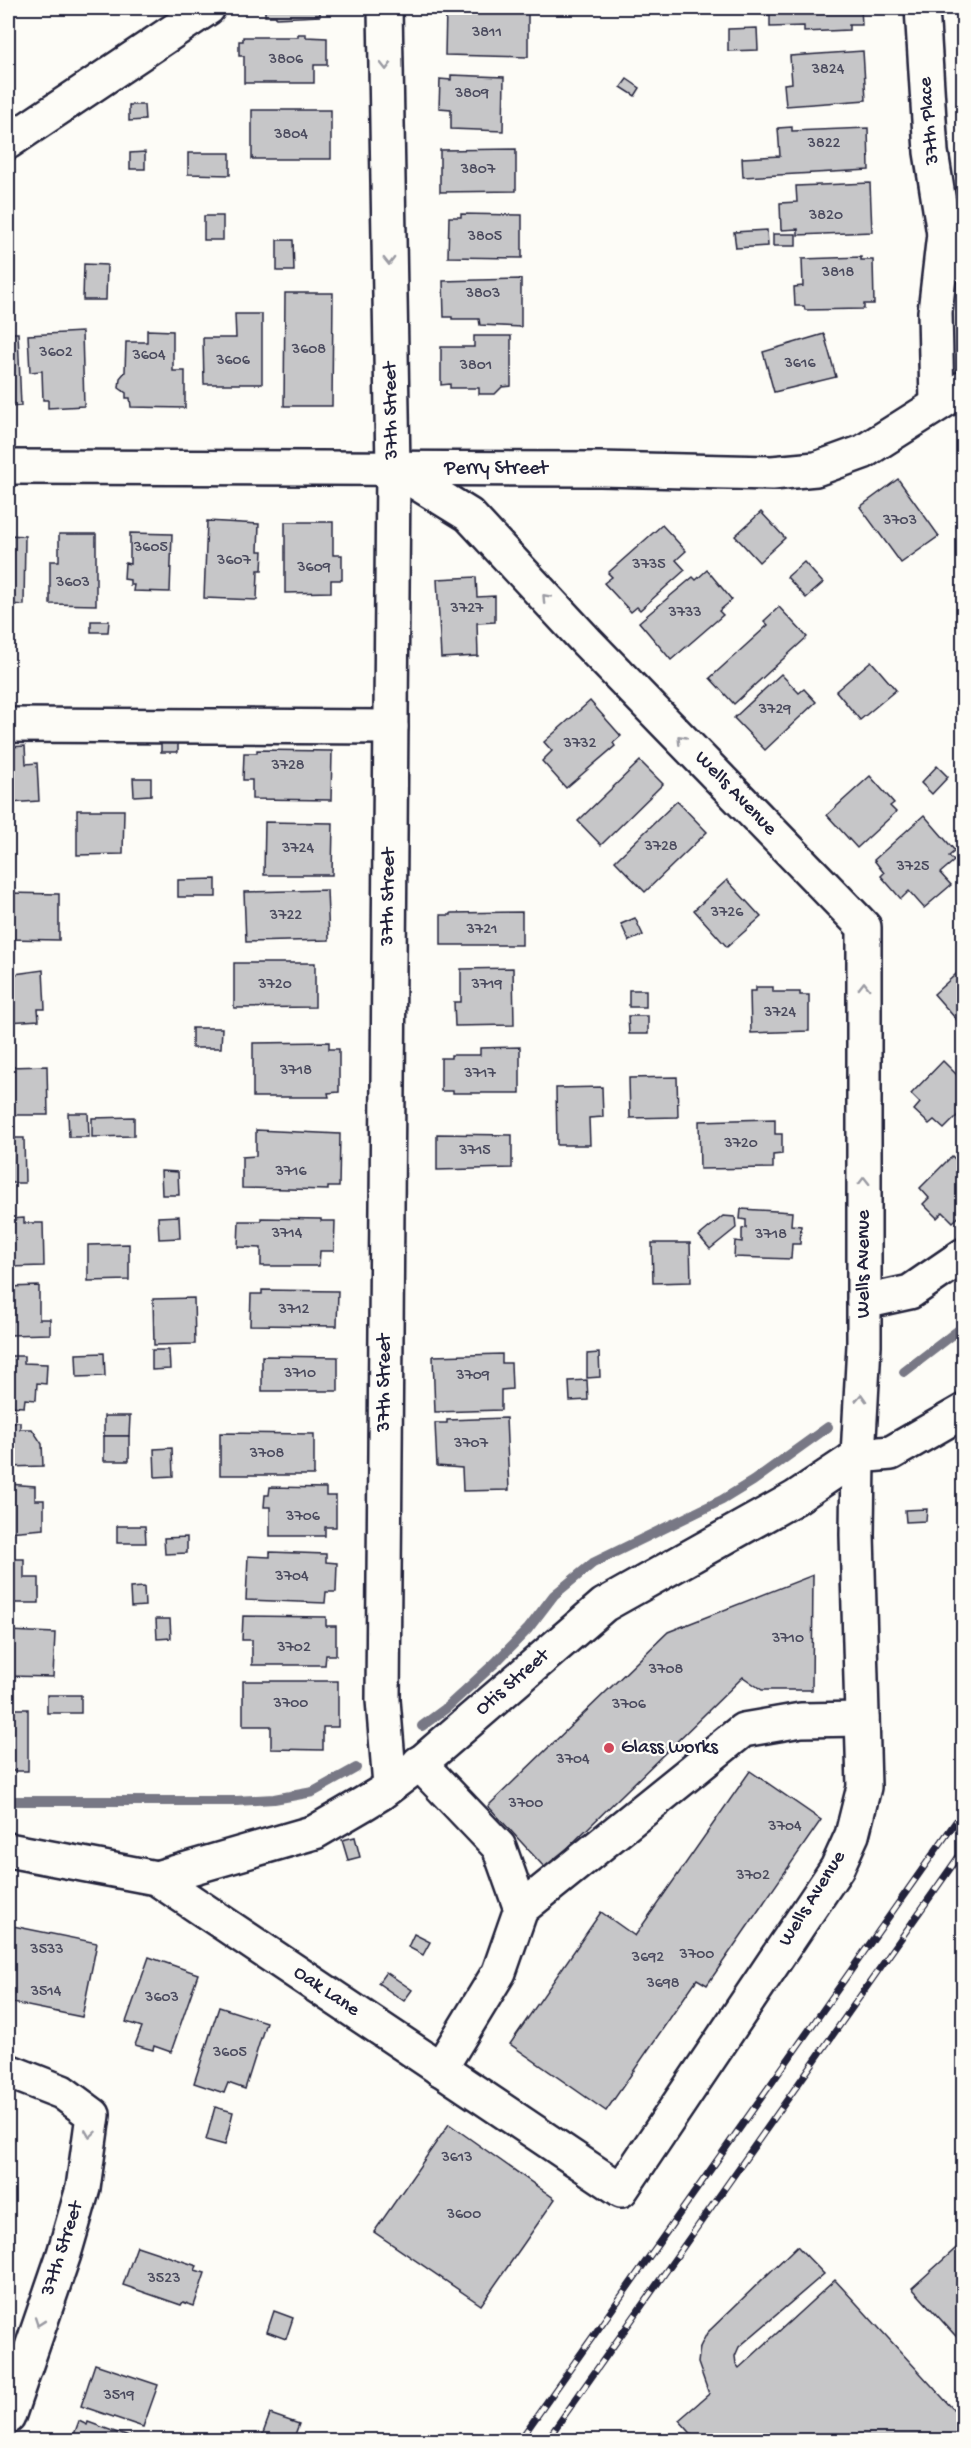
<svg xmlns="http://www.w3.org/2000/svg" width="971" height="2448" font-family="'Gochi Hand',sans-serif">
<rect width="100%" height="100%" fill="#fdfcf7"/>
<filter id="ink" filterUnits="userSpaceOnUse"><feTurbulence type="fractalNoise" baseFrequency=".0167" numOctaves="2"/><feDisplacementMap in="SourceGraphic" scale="12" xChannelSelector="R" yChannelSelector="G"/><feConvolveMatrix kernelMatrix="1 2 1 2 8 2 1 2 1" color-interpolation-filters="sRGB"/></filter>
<g filter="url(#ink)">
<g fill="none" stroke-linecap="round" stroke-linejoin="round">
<!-- stream -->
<g stroke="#787885" stroke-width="10">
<path d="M 904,1372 L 964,1326"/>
<path d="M 422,1726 L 445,1709 L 495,1663 L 528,1629 L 554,1595 L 593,1563 L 722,1500 L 753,1481 L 828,1427"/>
<path d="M 8,1801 L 236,1801 L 274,1799 L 313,1792 L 356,1768"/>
</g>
</g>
<!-- building -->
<g fill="#c6c6c8" stroke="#22223b" stroke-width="1.5">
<path d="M 265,8 L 320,8 L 320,16 L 276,18 L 276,16 L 265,16 Z"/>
<path d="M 762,8 L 861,8 L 862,25 L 849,25 L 849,30 L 804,32 L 804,26 L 770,27 L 770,15 L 763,15 Z"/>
<path d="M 446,9 L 528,10 L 528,57 L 445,55 Z"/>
<path d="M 757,28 L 758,50 L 728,51 L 728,29 Z"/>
<path d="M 298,34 L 306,34 L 306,37 L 327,38 L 327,65 L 314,65 L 314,83 L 244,83 L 244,56 L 239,56 L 239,41 L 243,41 L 243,37 L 298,37 Z"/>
<path d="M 863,51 L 866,100 L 786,106 L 784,84 L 792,83 L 790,56 Z"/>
<path d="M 451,75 L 504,77 L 503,131 L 451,129 L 451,109 L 439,108 L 440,79 L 451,80 Z"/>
<path d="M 627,79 L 640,88 L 635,96 L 621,87 Z"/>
<path d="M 129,105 L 144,105 L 145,120 L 129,121 Z"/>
<rect x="252" y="110" width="79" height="49"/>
<path d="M 792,127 L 792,131 L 868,128 L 869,170 L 743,177 L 742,158 L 780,156 L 778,128 Z"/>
<path d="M 516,149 L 516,191 L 440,192 L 440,150 Z"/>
<path d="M 145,152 L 145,169 L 130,169 L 130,153 Z"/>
<path d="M 188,153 L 230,153 L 230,175 L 188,174 Z"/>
<path d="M 870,183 L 872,232 L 798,235 L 798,229 L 781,230 L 780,203 L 797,202 L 796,186 Z"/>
<path d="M 461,214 L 522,215 L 522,258 L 448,257 L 449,217 L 461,217 Z"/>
<rect x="204" y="216" width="19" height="24"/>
<path d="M 767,230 L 768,246 L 736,248 L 734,232 Z"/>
<rect x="773" y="234" width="23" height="12"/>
<path d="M 277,240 L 293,240 L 294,271 L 277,271 Z"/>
<path d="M 861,257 L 861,260 L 873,260 L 874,304 L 864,304 L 864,309 L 805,310 L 804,306 L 795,306 L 794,287 L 803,286 L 802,259 Z"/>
<path d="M 84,264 L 107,265 L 106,300 L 83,300 Z"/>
<path d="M 521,279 L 521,327 L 480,325 L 479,319 L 452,319 L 452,317 L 444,317 L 443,281 Z"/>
<path d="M 285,293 L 333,293 L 332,406 L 284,406 Z"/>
<path d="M 235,314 L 262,314 L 262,384 L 204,384 L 203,338 L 236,338 Z"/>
<path d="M 147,330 L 173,331 L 173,371 L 185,371 L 185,408 L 131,407 L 130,398 L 126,398 L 126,393 L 119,388 L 120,378 L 125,372 L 126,342 L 147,342 Z"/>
<path d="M 82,332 L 84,406 L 48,408 L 48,400 L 43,400 L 42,371 L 30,372 L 28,335 Z"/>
<path d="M 8,333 L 18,333 L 21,406 L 8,407 Z"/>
<path d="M 824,334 L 836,377 L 774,392 L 763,352 Z"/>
<path d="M 474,336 L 511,336 L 511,386 L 502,387 L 495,394 L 479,394 L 479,388 L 450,388 L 450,384 L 441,385 L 441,347 L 474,347 Z"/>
<path d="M 898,479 L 939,536 L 901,563 L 860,507 Z"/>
<path d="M 964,505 L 964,517 L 957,511 Z"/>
<path d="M 761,512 L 785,538 L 759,562 L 735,536 Z"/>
<path d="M 207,521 L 259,524 L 258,551 L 263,551 L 262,570 L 258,570 L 257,600 L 204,598 Z"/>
<path d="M 285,522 L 333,522 L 333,555 L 342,555 L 342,580 L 331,580 L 331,592 L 285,593 Z"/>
<path d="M 662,525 L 686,551 L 676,560 L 685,570 L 640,610 L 637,607 L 631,612 L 604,583 L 612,577 L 608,573 Z"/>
<path d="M 130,533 L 172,534 L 170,592 L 133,591 L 134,585 L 130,585 L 130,580 L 124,579 L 125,563 L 130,564 Z"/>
<path d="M 59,534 L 96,534 L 96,605 L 50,604 L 50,561 L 59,561 Z"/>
<path d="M 8,535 L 25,536 L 24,605 L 8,604 Z"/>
<path d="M 804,562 L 823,583 L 806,598 L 787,577 Z"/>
<path d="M 707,570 L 732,600 L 719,611 L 723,615 L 671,660 L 639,622 L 693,577 L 696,580 Z"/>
<path d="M 476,577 L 477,597 L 495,596 L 495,622 L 477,623 L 478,656 L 441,658 L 437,579 Z"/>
<path d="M 779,607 L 807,637 L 734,704 L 710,678 L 768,625 L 764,621 Z"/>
<path d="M 91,621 L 109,621 L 108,632 L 91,632 Z"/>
<path d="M 871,661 L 896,690 L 860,720 L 836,691 Z"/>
<path d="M 781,674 L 799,693 L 804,689 L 816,702 L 765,750 L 734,718 Z"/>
<path d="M 590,701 L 621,736 L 613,743 L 615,746 L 566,788 L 542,761 L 552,751 L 544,742 Z"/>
<path d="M 161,737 L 178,738 L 178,752 L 161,752 Z"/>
<path d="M 25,746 L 26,764 L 37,763 L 39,801 L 8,803 L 8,747 Z"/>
<path d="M 257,750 L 332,751 L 331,800 L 252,799 L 252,780 L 243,780 L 244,753 L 257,753 Z"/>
<path d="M 640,761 L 663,784 L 601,845 L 578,821 Z"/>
<path d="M 937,766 L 948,777 L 932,794 L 921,783 Z"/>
<path d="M 870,776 L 894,803 L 890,806 L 896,812 L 857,848 L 827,815 Z"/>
<path d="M 133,778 L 151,778 L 151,795 L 134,796 Z"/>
<path d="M 677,801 L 707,832 L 645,892 L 615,861 Z"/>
<path d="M 77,810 L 124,810 L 123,854 L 77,855 Z"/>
<path d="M 924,815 L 955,851 L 949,856 L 954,861 L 940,873 L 951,885 L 924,908 L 909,891 L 901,899 L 881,876 L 884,873 L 874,860 Z"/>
<path d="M 265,822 L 333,823 L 332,875 L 264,875 Z"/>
<path d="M 216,879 L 216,897 L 178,897 L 178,880 Z"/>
<path d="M 727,880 L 761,917 L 727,947 L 694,910 Z"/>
<path d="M 327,890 L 329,940 L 246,942 L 244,892 Z"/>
<path d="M 8,893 L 59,894 L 59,940 L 8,939 Z"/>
<path d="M 522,912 L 522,945 L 441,945 L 441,915 L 451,915 L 451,913 Z"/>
<path d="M 635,918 L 643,935 L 629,941 L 621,924 Z"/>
<path d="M 234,963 L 315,963 L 315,1007 L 234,1008 Z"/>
<path d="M 964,967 L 964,1027 L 963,1027 L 934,994 Z"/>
<path d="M 513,968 L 514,1025 L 455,1026 L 454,1002 L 461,1002 L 461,969 Z"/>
<path d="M 43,970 L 45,1009 L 38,1009 L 39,1020 L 8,1022 L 8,975 Z"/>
<path d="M 756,987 L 773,987 L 773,992 L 800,992 L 800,995 L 809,995 L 809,1031 L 751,1033 L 750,991 L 756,991 Z"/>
<rect x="629" y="990" width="17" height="17"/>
<path d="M 628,1016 L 648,1016 L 648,1034 L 629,1034 Z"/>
<path d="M 192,1028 L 222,1028 L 221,1048 L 192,1048 Z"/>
<path d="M 329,1042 L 329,1049 L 339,1049 L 339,1092 L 328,1093 L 329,1097 L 253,1097 L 253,1043 Z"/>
<path d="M 520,1047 L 520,1093 L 453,1093 L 453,1091 L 441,1091 L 441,1058 L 451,1058 L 451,1055 L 480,1055 L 480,1048 Z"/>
<path d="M 943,1061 L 962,1080 L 964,1078 L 964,1109 L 944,1129 L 934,1120 L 929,1124 L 914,1110 L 920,1103 L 911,1094 Z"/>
<path d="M 47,1066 L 48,1115 L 8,1115 L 8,1067 Z"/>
<path d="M 677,1077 L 678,1117 L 630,1118 L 629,1078 Z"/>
<path d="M 602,1087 L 603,1117 L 589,1118 L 590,1145 L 557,1145 L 556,1088 Z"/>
<path d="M 68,1113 L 88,1113 L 89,1137 L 69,1137 Z"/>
<path d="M 134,1117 L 134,1136 L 92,1137 L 92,1118 Z"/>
<path d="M 775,1119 L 775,1134 L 782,1134 L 782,1154 L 773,1155 L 773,1168 L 700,1169 L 699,1121 Z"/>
<path d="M 256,1130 L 340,1134 L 339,1187 L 328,1187 L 328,1190 L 242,1188 L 242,1157 L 256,1156 Z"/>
<path d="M 437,1134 L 512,1135 L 512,1168 L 437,1170 Z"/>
<path d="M 8,1138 L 24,1138 L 25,1183 L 8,1183 Z"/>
<path d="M 952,1156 L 964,1168 L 964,1212 L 953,1222 L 943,1212 L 937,1218 L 923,1204 L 929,1198 L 920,1188 Z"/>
<path d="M 161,1171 L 178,1172 L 179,1195 L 162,1195 Z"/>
<path d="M 741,1209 L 792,1212 L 791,1225 L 801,1226 L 800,1244 L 792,1244 L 791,1259 L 734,1257 L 735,1241 L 742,1242 L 742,1229 L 746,1228 L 746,1220 L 740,1219 Z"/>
<path d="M 179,1216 L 180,1238 L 159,1239 L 158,1217 Z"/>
<path d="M 723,1216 L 735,1217 L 736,1228 L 710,1249 L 699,1236 Z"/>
<path d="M 24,1218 L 24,1223 L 43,1223 L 44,1266 L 8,1267 L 8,1219 Z"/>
<path d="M 261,1218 L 321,1219 L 321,1221 L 335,1221 L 334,1251 L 320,1251 L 319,1266 L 261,1266 L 261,1248 L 238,1247 L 239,1221 L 261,1221 Z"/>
<path d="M 652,1243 L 690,1243 L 691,1282 L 653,1283 Z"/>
<path d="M 129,1244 L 129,1280 L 88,1281 L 88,1245 Z"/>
<path d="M 39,1286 L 39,1319 L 50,1319 L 50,1334 L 8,1335 L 8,1287 Z"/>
<path d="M 262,1290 L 338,1291 L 337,1326 L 250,1325 L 251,1294 L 262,1294 Z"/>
<path d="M 194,1298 L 195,1344 L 154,1345 L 153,1299 Z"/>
<path d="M 152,1350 L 169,1350 L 170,1369 L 152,1370 Z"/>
<path d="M 104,1353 L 105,1376 L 77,1377 L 76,1354 Z"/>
<path d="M 599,1353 L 600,1377 L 587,1378 L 587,1354 Z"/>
<path d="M 502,1354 L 502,1363 L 511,1363 L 512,1389 L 501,1390 L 501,1410 L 435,1412 L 433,1356 Z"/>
<path d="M 8,1356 L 24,1356 L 24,1363 L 47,1364 L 46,1384 L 37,1383 L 36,1400 L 25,1399 L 24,1407 L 8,1406 Z"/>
<path d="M 262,1356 L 338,1357 L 338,1391 L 262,1391 Z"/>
<path d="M 587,1380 L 588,1400 L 570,1401 L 569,1381 Z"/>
<path d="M 104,1416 L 130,1416 L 129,1436 L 104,1436 Z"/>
<path d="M 506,1418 L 509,1490 L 463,1491 L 462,1468 L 437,1466 L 435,1423 L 447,1423 L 447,1420 Z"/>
<path d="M 8,1422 L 20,1422 L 20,1429 L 32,1429 L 42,1444 L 43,1466 L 8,1467 Z"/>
<path d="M 220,1433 L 314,1434 L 314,1475 L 220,1475 Z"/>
<rect x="104" y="1436" width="25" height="25"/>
<path d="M 172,1448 L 173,1476 L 155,1477 L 154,1449 Z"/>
<path d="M 8,1484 L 35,1486 L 35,1500 L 44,1500 L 44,1529 L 8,1532 Z"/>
<path d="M 270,1487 L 326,1488 L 326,1496 L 336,1496 L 336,1527 L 325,1527 L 325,1536 L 270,1536 L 270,1507 L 264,1507 L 265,1495 L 269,1495 Z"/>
<path d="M 927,1509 L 926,1521 L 906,1522 L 905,1510 Z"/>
<path d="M 117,1526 L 145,1526 L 146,1543 L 117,1543 Z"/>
<path d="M 187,1537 L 187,1553 L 165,1554 L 164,1538 Z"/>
<path d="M 270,1552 L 326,1554 L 326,1562 L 337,1563 L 336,1592 L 326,1592 L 325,1603 L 246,1600 L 248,1556 L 270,1557 Z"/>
<path d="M 8,1559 L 24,1559 L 24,1578 L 39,1578 L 39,1603 L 8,1603 Z"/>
<path d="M 813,1575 L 812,1690 L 762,1690 L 743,1677 L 546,1869 L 488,1806 L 668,1632 Z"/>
<path d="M 144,1587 L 145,1606 L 131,1607 L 130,1588 Z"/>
<path d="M 243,1616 L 326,1617 L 326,1626 L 336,1626 L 336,1655 L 326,1655 L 325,1665 L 252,1665 L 252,1640 L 242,1640 Z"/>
<path d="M 156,1619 L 170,1619 L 171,1638 L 157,1639 Z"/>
<path d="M 8,1631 L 55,1633 L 53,1677 L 8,1676 Z"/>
<path d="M 243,1681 L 338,1681 L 338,1727 L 323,1727 L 323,1750 L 271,1749 L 271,1726 L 243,1726 Z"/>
<rect x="47" y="1695" width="34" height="18"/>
<rect x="8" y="1709" width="20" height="62"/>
<path d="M 750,1771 L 821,1820 L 707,1985 L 697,1979 L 606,2111 L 510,2044 L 601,1912 L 635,1936 Z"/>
<path d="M 355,1837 L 360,1857 L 348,1860 L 342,1840 Z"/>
<path d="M 8,1925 L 97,1943 L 82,2017 L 8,2002 Z"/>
<path d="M 414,1934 L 430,1942 L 423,1955 L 408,1947 Z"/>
<path d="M 149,1957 L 198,1974 L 171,2052 L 154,2046 L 153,2050 L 135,2045 L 142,2027 L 126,2022 Z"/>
<path d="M 386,1972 L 412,1990 L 404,2001 L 378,1983 Z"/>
<path d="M 219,2007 L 266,2022 L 245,2089 L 228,2083 L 224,2093 L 194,2083 Z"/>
<path d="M 215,2107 L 233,2112 L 225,2145 L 206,2140 Z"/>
<path d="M 449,2124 L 555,2199 L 481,2305 L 374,2232 Z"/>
<path d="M 964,2241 L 964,2345 L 912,2288 Z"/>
<path d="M 137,2246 L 197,2266 L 195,2270 L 205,2273 L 194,2306 L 183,2302 L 181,2305 L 123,2285 Z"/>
<path d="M 797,2246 L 824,2274 L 739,2347 L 735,2356 L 736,2364 L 739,2368 L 835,2280 L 964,2421 L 964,2440 L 697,2440 L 679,2420 L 709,2394 L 698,2363 L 700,2347 L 707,2333 Z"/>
<path d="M 274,2311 L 293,2318 L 286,2339 L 267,2332 Z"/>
<path d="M 95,2364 L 158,2385 L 143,2427 L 81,2406 Z"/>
<path d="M 270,2414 L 299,2424 L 293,2440 L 275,2440 L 262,2436 Z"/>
<path d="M 79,2421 L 87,2425 L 88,2422 L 137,2440 L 72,2440 Z"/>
</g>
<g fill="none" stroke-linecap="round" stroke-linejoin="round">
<defs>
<g id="minor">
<path d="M 385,8 L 393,468 L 383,1700 L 390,1785"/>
<path d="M 922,8 L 931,152 L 944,234 L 964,265"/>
<path d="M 8,142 L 208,8"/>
<path d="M 937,404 L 935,312 L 944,234"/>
<path d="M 8,467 L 600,469 L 772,473 L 816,469 L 863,452 L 964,388"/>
<path d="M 8,725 L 391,727"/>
<path d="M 864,1302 L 910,1292 L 964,1255"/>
<path d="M 419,1763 L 499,1847 L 521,1909 L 499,1972 L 440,2069"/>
<path d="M 8,1850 L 156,1878 L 621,2190 L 837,1868 L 852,1835 L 864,1787 L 857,1535 L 858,1456 L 864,1345 L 864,927 L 587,642 L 469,515 L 393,468"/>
<path d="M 156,1878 L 315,1832 L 363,1804 L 381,1793 L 423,1761 L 604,1605 L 795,1498 L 858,1456 L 891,1453 L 964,1411"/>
<path d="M 521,1909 L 743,1730 L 801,1720 L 862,1719"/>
<path d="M 8,2071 L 62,2092 L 93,2115 L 83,2188 L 75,2216 L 64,2254 L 8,2417"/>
</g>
</defs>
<!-- minor casing -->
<use href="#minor" stroke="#22223b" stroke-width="38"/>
<!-- minor -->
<use href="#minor" stroke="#fdfcf7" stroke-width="33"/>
<defs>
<g id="rail">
<path d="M 520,2440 L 964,1810"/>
<path d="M 547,2440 L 964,1849"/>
</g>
</defs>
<!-- rail casing -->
<use href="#rail" stroke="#22223b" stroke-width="7"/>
<!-- rail -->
<use href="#rail" stroke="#fdfcf7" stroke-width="4.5" stroke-dasharray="14" stroke-linecap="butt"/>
</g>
<!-- one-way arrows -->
<defs><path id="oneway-chevron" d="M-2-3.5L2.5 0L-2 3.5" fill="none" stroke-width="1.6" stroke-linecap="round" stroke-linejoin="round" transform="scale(1.5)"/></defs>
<g stroke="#9a9aa2">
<use href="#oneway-chevron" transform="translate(386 66) rotate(89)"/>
<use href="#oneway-chevron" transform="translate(389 261) rotate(89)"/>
<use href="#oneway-chevron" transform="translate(546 598) rotate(-133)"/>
<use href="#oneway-chevron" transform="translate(681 739) rotate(-134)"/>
<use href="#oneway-chevron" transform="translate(864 986) rotate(-90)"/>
<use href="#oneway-chevron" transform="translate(864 1181) rotate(-90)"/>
<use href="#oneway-chevron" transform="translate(861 1398) rotate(-87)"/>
<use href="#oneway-chevron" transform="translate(90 2134) rotate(98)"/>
<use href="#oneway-chevron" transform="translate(39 2322) rotate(109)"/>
</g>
</g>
<!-- markers -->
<circle fill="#d1495b" stroke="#fdfcf7" stroke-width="2" cx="609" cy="1748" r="6"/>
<g text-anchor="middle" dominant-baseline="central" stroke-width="4.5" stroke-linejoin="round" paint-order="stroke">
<!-- number labels -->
<g font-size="16" fill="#4b4b5e">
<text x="487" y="33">3811</text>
<text x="286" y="60">3806</text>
<text x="828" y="70">3824</text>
<text x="472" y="94">3809</text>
<text x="291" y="135">3804</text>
<text x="824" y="144">3822</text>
<text x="478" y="170">3807</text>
<text x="826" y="216">3820</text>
<text x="485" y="237">3805</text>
<text x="838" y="273">3818</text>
<text x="483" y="294">3803</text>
<text x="309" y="350">3608</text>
<text x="56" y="353">3602</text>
<text x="149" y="356">3604</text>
<text x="233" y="361">3606</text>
<text x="800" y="364">3616</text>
<text x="476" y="366">3801</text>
<text x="900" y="521">3703</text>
<text x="151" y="548">3605</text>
<text x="234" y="561">3607</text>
<text x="649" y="565">3735</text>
<text x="314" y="568">3609</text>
<text x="73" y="583">3603</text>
<text x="467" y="609">3727</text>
<text x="685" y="613">3733</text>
<text x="775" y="710">3729</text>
<text x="580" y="744">3732</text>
<text x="288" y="766">3728</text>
<text x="661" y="847">3728</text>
<text x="298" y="849">3724</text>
<text x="913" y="867">3725</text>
<text x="727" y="913">3726</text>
<text x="286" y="916">3722</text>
<text x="482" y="930">3721</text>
<text x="275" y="985">3720</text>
<text x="487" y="985">3719</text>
<text x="780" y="1013">3724</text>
<text x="296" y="1071">3718</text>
<text x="480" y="1074">3717</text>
<text x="741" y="1144">3720</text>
<text x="475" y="1151">3715</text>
<text x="291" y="1172">3716</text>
<text x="287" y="1234">3714</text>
<text x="771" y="1235">3718</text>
<text x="294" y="1310">3712</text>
<text x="300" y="1374">3710</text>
<text x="473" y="1376">3709</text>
<text x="471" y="1444">3707</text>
<text x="267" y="1454">3708</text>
<text x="303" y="1517">3706</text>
<text x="292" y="1577">3704</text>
<text x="788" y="1639">3710</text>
<text x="294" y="1648">3702</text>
<text x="666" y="1670">3708</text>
<text x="291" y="1704">3700</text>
<text x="629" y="1705">3706</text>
<text x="573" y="1760">3704</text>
<text x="526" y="1804">3700</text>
<text x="785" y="1827">3704</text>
<text x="753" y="1876">3702</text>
<text x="47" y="1950">3533</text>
<text x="697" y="1955">3700</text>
<text x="648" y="1958">3692</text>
<text x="663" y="1984">3698</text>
<text x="46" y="1992">3514</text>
<text x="162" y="1998">3603</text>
<text x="230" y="2053">3605</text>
<text x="457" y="2158">3613</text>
<text x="464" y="2215">3600</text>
<text x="164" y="2279">3523</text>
<text x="119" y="2396">3519</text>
</g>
<!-- street labels -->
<g font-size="20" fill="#22223b" stroke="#fdfcf7">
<text transform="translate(930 121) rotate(-95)">37th Place</text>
<text transform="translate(392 411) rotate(-91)">37th Street</text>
<text x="496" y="469">Perry Street</text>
<text transform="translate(735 794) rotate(46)">Wells Avenue</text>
<text transform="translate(389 897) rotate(-89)">37th Street</text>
<text transform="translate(864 1264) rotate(-90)">Wells Avenue</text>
<text transform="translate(385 1383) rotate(-90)">37th Street</text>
<text transform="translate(513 1683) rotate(-41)">Otis Street</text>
<text transform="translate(813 1899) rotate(-58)">Wells Avenue</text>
<text transform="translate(326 1992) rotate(34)">Oak Lane</text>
<text transform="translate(63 2249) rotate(-72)">37th Street</text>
</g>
<!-- poi labels -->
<g font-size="20" fill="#22223b" stroke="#fdfcf7" text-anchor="start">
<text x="621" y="1748">Glass works</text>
</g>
</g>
<!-- margin -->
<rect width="971" height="2448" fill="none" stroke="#fdfcf7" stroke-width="30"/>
<rect x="15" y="15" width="941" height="2418" fill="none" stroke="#22223b" stroke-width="2" filter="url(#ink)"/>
</svg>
